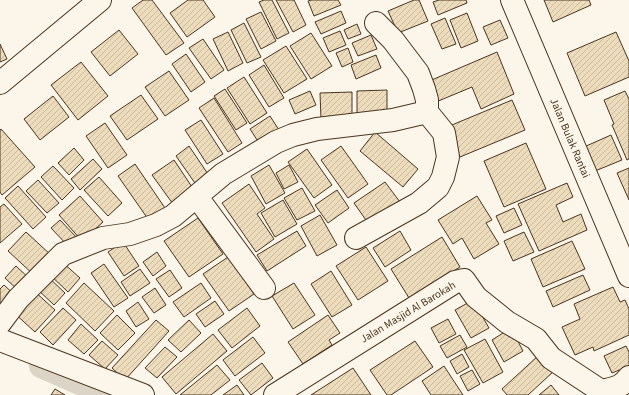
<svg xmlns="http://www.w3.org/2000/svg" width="629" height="395" font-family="'Source Sans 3',sans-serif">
<defs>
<pattern id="building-hatch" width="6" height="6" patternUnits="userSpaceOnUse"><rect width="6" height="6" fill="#ecdcbc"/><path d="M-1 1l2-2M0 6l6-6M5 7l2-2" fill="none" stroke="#ccbda1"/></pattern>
</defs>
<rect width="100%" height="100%" fill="#fbf6e9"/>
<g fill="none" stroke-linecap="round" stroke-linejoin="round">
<!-- canal -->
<path stroke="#dcd4c6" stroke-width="24" d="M 41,366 L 107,395"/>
</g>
<!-- building -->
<g fill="url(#building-hatch)" stroke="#4a3520">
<path d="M 143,0 L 152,0 L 184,43 L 166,55 L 132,8 Z"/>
<path d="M 188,0 L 203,0 L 215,17 L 187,37 L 170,13 Z"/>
<path d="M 264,0 L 272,0 L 289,33 L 277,39 L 259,2 Z"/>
<path d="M 276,0 L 294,0 L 306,25 L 293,32 Z"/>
<path d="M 311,0 L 338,0 L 341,5 L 314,16 L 308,1 Z"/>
<path d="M 414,0 L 419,0 L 428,21 L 398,33 L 388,11 Z"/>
<path d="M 439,0 L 466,0 L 467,3 L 438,15 L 433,2 Z"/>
<path d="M 544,0 L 589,0 L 591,5 L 553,22 Z"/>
<path d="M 341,11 L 346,23 L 321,34 L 315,22 Z"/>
<path d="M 261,12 L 276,41 L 261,49 L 246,19 Z"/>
<path d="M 467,13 L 478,41 L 461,48 L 450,20 Z"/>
<path d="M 445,18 L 456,44 L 442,49 L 431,24 Z"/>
<path d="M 500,20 L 508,38 L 491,45 L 483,27 Z"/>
<path d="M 244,23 L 261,57 L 247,63 L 231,30 Z"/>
<path d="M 357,24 L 361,34 L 348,39 L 344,30 Z"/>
<path d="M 119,30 L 138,54 L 110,76 L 91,52 Z"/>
<path d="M 340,31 L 346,45 L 329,52 L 323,38 Z"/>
<path d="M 228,32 L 243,63 L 228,71 L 213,39 Z"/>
<path d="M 616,32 L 629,61 L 629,77 L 585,96 L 567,53 Z"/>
<path d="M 311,33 L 332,66 L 311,79 L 290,46 Z"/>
<path d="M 371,35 L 377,49 L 358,56 L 352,43 Z"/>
<path d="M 203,39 L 224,70 L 211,79 L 189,48 Z"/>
<path d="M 0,44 L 7,59 L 0,62 Z"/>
<path d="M 286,46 L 307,79 L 284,93 L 263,60 Z"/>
<path d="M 348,48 L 353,62 L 342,67 L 336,53 Z"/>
<path d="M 497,52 L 514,94 L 481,109 L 472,87 L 436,102 L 427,82 Z"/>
<path d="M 186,54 L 205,82 L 191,92 L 172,64 Z"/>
<path d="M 376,55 L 381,68 L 356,79 L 351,65 Z"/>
<path d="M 81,62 L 108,96 L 78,120 L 51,85 Z"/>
<path d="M 264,65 L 284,98 L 269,107 L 249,75 Z"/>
<path d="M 169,71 L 189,100 L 165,116 L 145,87 Z"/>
<path d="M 244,77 L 267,113 L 250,124 L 227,88 Z"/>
<path d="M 225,89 L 247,123 L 236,130 L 214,96 Z"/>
<path d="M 387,90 L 387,116 L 357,117 L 357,91 Z"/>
<path d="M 310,91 L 316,105 L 295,114 L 289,100 Z"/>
<path d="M 625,91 L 629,99 L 629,159 L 627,160 L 612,125 L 614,124 L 604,100 Z"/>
<path d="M 352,92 L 352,118 L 321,119 L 320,93 Z"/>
<path d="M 141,95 L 158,119 L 127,140 L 110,116 Z"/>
<path d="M 53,96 L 69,117 L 40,140 L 24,119 Z"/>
<path d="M 214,98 L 242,143 L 228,152 L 199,108 Z"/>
<path d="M 512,100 L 525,130 L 460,157 L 447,127 Z"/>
<path d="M 270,116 L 279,130 L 259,143 L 250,129 Z"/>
<path d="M 201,120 L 223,154 L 207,164 L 185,130 Z"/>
<path d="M 105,123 L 127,155 L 108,168 L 86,136 Z"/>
<path d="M 1,129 L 35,167 L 2,195 L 0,192 L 0,130 Z"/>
<path d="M 375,132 L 418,169 L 403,187 L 360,151 Z"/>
<path d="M 611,135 L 622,160 L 595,171 L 584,147 Z"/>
<path d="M 526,143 L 546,189 L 504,207 L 484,161 Z"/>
<path d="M 189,146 L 210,177 L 197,186 L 176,156 Z"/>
<path d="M 341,146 L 368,184 L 348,198 L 321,160 Z"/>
<path d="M 74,148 L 84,160 L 69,175 L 58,163 Z"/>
<path d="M 307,149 L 332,185 L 314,198 L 288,162 Z"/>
<path d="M 93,159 L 102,169 L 80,190 L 71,179 Z"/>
<path d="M 174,160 L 194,190 L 173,204 L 152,175 Z"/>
<path d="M 135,164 L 165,208 L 148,219 L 118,176 Z"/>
<path d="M 269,165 L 285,193 L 266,204 L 251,176 Z"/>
<path d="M 289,165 L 298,182 L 284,189 L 276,173 Z"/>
<path d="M 53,166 L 74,188 L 62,200 L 41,177 Z"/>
<path d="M 629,168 L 629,200 L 617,173 Z"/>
<path d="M 99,177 L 122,203 L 108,216 L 84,190 Z"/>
<path d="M 38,180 L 59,203 L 47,213 L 26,191 Z"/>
<path d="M 385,182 L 400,202 L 368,223 L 354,203 Z"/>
<path d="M 567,183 L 573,197 L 556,205 L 563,222 L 581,214 L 587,230 L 539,251 L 518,204 Z"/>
<path d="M 249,184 L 265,208 L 257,214 L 274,239 L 256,252 L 222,203 Z"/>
<path d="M 18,186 L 46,217 L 33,229 L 5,198 Z"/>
<path d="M 302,188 L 315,211 L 297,220 L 284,198 Z"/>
<path d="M 337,190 L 349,208 L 328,223 L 315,205 Z"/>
<path d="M 80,196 L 103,222 L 82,241 L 59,215 Z"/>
<path d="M 477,196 L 492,220 L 486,223 L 499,244 L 474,259 L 462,238 L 453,244 L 438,220 Z"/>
<path d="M 283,200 L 297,224 L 275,237 L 261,213 Z"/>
<path d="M 4,204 L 22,224 L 0,243 L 0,207 Z"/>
<path d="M 514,208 L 522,225 L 504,233 L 496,216 Z"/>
<path d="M 320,215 L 337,245 L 317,256 L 301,226 Z"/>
<path d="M 198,218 L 223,254 L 189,277 L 164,241 Z"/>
<path d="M 60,220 L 78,239 L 69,247 L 51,228 Z"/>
<path d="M 297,231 L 306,246 L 267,271 L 257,255 Z"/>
<path d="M 400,231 L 411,250 L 385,267 L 373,248 Z"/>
<path d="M 26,232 L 52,256 L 34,275 L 8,251 Z"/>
<path d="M 524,232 L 534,252 L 513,261 L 504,241 Z"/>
<path d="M 442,237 L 460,267 L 409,298 L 391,269 Z"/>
<path d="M 572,241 L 585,269 L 543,287 L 531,259 Z"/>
<path d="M 123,242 L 139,266 L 124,276 L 108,252 Z"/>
<path d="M 366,247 L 388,281 L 358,300 L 336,266 Z"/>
<path d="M 157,252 L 166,266 L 153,276 L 143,262 Z"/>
<path d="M 228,257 L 254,294 L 229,311 L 203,274 Z"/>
<path d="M 61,261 L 80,278 L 68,292 L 49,274 Z"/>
<path d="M 104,264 L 128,298 L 114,307 L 91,273 Z"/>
<path d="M 16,266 L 31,280 L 20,292 L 5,278 Z"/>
<path d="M 140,269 L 150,283 L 130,296 L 121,282 Z"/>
<path d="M 170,270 L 182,288 L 169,297 L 156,279 Z"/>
<path d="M 331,271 L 352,305 L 332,317 L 311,284 Z"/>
<path d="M 46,275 L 65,293 L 54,305 L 35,287 Z"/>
<path d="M 583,275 L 590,290 L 553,307 L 546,291 Z"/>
<path d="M 84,283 L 114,311 L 95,331 L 66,303 Z"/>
<path d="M 201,283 L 211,298 L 184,317 L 173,302 Z"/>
<path d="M 294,283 L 315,315 L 293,329 L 272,296 Z"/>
<path d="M 4,285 L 17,297 L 0,315 L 0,289 Z"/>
<path d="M 613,287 L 620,302 L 625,300 L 629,309 L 629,335 L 594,351 L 593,347 L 575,355 L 562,327 L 580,319 L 574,304 Z"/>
<path d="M 155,288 L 166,305 L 154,313 L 142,297 Z"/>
<path d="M 32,289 L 55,310 L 35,332 L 12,311 Z"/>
<path d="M 473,300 L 489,328 L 471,338 L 455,310 Z"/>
<path d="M 215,301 L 224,314 L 205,327 L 196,314 Z"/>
<path d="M 138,302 L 149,319 L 136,327 L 126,311 Z"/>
<path d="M 63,308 L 76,320 L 53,345 L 40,332 Z"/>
<path d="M 247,308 L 260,326 L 232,348 L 218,330 Z"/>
<path d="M 117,315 L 135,333 L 118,350 L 100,333 Z"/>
<path d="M 328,315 L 340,333 L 329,340 L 332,345 L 303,364 L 288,342 Z"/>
<path d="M 448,319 L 456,334 L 439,343 L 431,328 Z"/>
<path d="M 156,320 L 169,331 L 125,380 L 112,368 Z"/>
<path d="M 189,320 L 201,333 L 181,352 L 168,340 Z"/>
<path d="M 81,324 L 98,340 L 84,354 L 68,340 Z"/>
<path d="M 511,328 L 523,351 L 504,362 L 492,340 Z"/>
<path d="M 213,334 L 227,351 L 176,394 L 162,377 Z"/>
<path d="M 460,335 L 467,347 L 447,358 L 440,346 Z"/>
<path d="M 253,337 L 265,353 L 235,376 L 223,360 Z"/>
<path d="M 485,339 L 503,372 L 483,383 L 464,350 Z"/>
<path d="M 102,341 L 118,355 L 105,369 L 89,355 Z"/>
<path d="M 415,341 L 433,367 L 391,395 L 387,395 L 370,370 Z"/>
<path d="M 626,346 L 629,352 L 629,366 L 612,373 L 604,356 Z"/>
<path d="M 165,347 L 177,357 L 157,378 L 145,368 Z"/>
<path d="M 462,354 L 469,367 L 457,374 L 450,361 Z"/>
<path d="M 539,355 L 554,371 L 528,395 L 507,395 L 502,389 Z"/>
<path d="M 262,363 L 273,378 L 251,395 L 239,380 Z"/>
<path d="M 217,365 L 230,380 L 211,395 L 180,395 Z"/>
<path d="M 444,366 L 463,395 L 431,395 L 422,381 Z"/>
<path d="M 353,368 L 371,395 L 311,395 Z"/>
<path d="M 472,370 L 480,384 L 468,391 L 460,376 Z"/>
<path d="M 237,385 L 244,395 L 223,395 Z"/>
<path d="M 551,385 L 559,395 L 539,395 Z"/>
<path d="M 55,389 L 65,395 L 51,395 Z"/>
</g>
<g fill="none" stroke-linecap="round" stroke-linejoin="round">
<defs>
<g id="minor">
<path d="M 512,0 L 629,276"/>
<path d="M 0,83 L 100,0"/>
<path d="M 197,197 L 264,288"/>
<path d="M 356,238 L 419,203 L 438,187 L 443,177 L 448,157 L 444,133 L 427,112 L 427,100 L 424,89 L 418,73 L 393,40 L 376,23"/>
<path d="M 0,323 L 18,299 L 63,254 L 103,238 L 130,234 L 156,225 L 173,216 L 223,174 L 276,142 L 293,135 L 317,129 L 393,120 L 427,112"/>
<path d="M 0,340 L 143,395"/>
<path d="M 275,395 L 455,282 L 464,280 L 476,297 L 507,322 L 536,339 L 551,358 L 601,391 C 614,388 621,388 629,377"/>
</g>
</defs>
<!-- minor casing -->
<use href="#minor" stroke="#4a3520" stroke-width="24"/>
<!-- minor -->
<use href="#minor" stroke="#fbf6e9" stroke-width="22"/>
</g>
<g text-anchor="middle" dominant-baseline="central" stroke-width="3" stroke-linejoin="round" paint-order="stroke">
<!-- street labels -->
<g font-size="11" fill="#4a3520" stroke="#fbf6e9">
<text transform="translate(570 138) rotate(67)">Jalan Bulak Rantai</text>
<text transform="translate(408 312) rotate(-31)">Jalan Masjid Al Barokah</text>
</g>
</g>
</svg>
